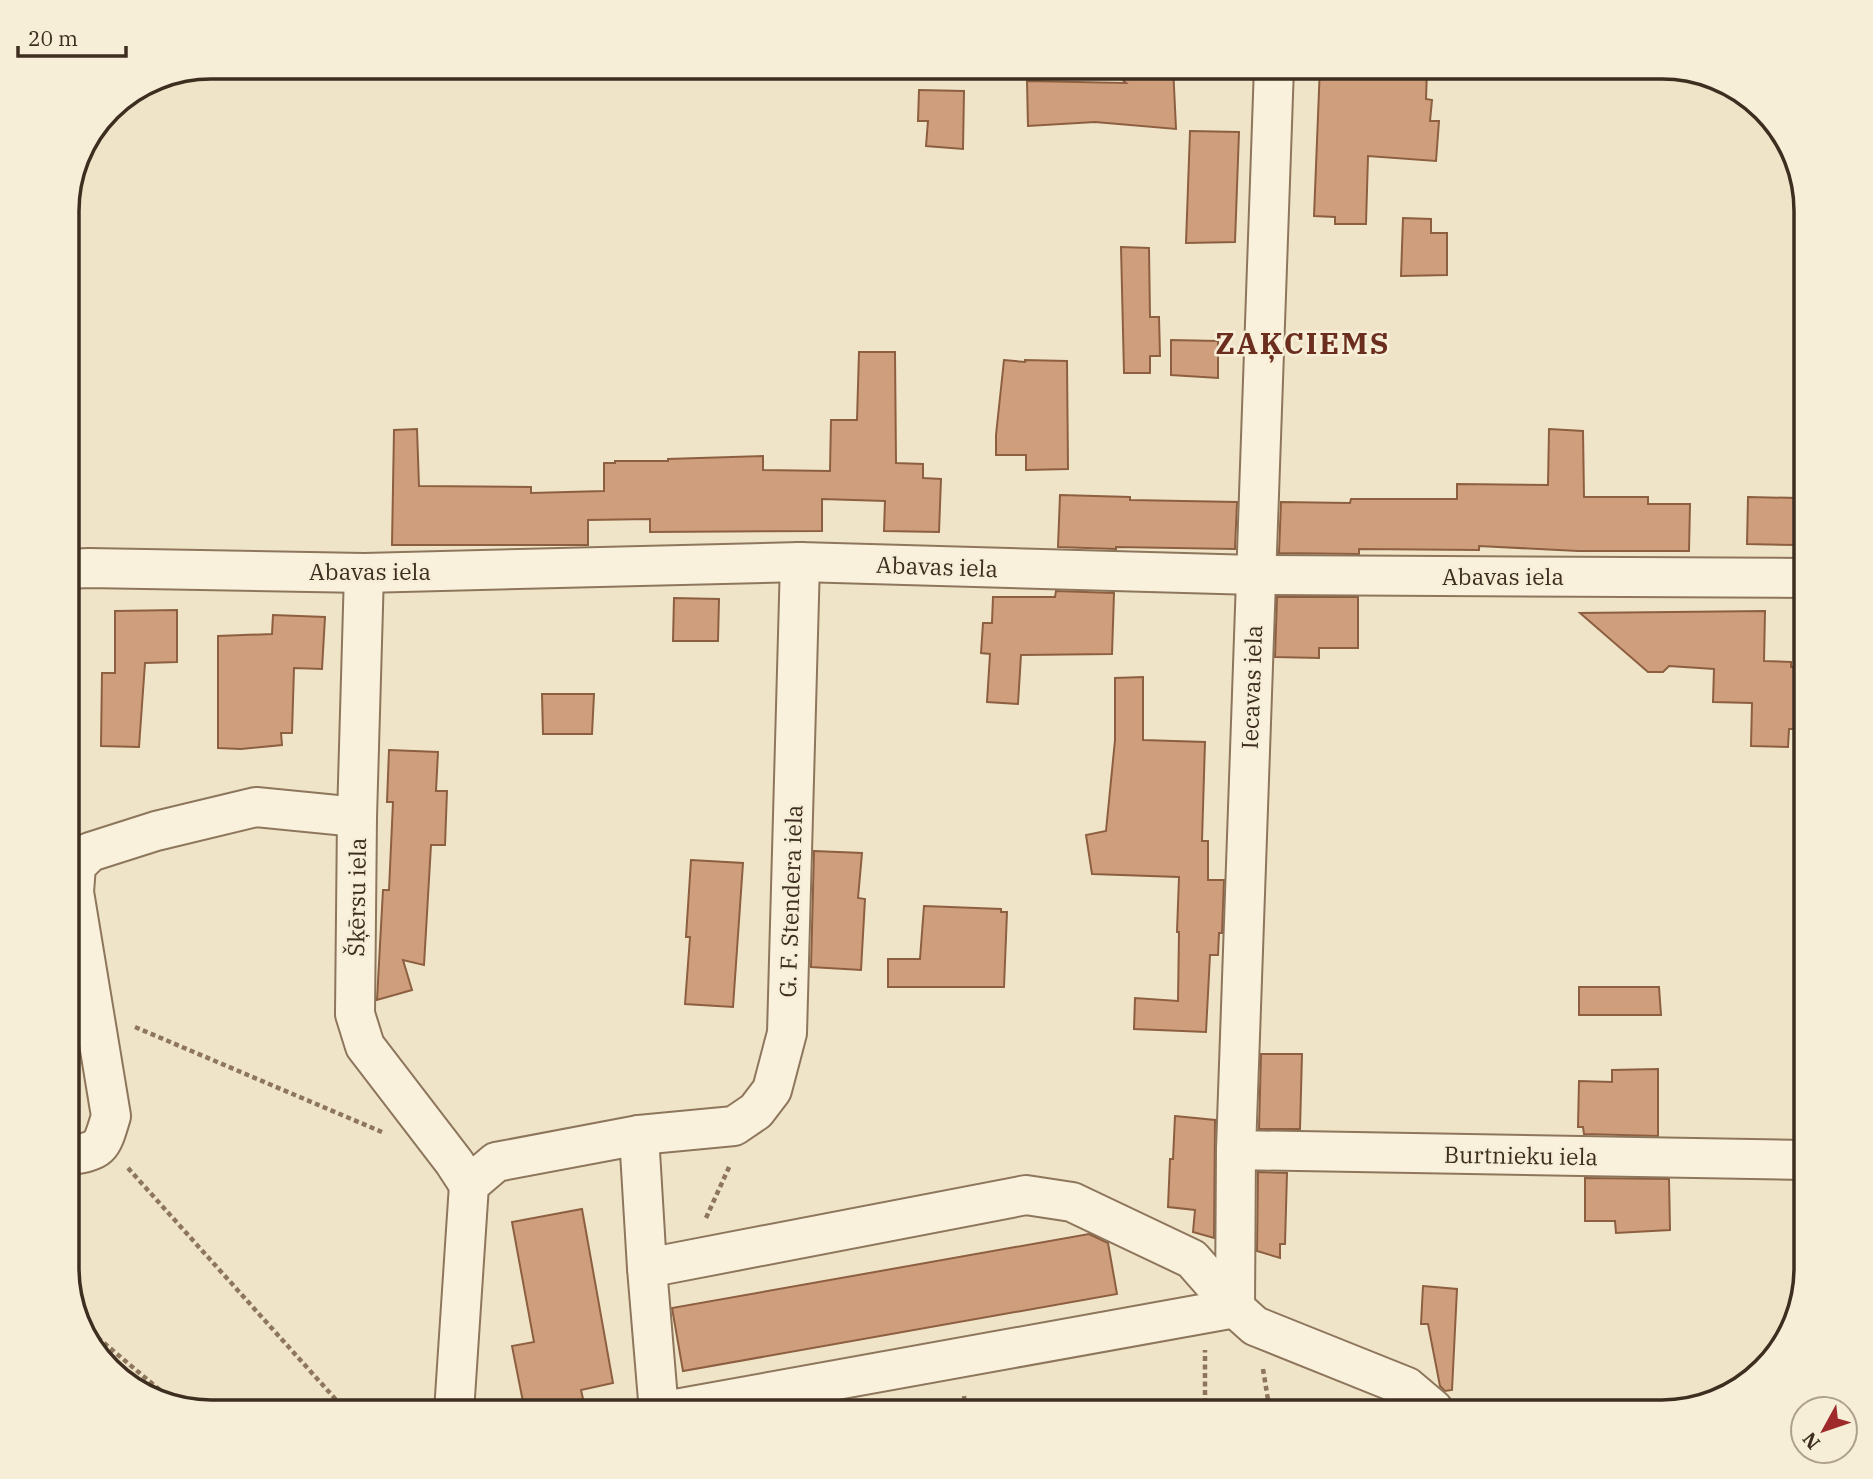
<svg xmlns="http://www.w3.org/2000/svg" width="1873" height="1479" font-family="'IBM Plex Serif',serif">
<rect width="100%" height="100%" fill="#f0e4c8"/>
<!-- building -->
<g fill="#cf9f7d" stroke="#8d5f41" stroke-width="2">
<path d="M 1108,66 L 1173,66 L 1176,129 L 1095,122 L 1028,126 L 1027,81 L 1126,83 Z"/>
<path d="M 1320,66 L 1371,66 L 1371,70 L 1427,71 L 1426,99 L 1432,100 L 1430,121 L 1439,121 L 1436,161 L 1368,156 L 1366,224 L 1335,224 L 1335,217 L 1314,216 Z"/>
<path d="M 919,90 L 964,91 L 963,149 L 926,146 L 928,121 L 918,121 Z"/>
<path d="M 1190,131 L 1239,132 L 1235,242 L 1186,243 Z"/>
<path d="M 1403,218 L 1431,219 L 1431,233 L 1447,233 L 1447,275 L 1401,276 Z"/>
<path d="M 1121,247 L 1149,248 L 1150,317 L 1159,317 L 1160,356 L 1150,356 L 1150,373 L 1124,373 Z"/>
<path d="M 1171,340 L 1218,341 L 1218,378 L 1171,375 Z"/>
<path d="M 859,352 L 895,352 L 896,463 L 923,464 L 923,478 L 941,479 L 939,532 L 884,531 L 885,501 L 822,499 L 822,531 L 650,532 L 650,519 L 588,520 L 588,545 L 392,545 L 394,430 L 417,429 L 419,486 L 531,487 L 531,493 L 604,491 L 604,463 L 615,463 L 615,461 L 668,461 L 668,459 L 763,456 L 763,470 L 830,471 L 831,420 L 857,420 Z"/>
<path d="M 1004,360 L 1025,362 L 1025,360 L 1067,361 L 1068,469 L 1026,470 L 1026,455 L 996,455 L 996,435 Z"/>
<path d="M 1549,429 L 1583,431 L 1584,497 L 1648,497 L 1648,504 L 1690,504 L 1689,551 L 1578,551 L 1479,546 L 1479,550 L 1359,549 L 1359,554 L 1279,553 L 1281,502 L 1350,503 L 1351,499 L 1457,499 L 1457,484 L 1548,485 Z"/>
<path d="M 1060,495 L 1130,497 L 1130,500 L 1237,502 L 1235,549 L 1116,547 L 1116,549 L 1058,547 Z"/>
<path d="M 1748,497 L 1797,498 L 1796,545 L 1747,544 Z"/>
<path d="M 1056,591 L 1114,593 L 1112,654 L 1021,655 L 1018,704 L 987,702 L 990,654 L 981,653 L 983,623 L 992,623 L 993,597 L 1055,597 Z"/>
<path d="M 1277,597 L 1358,597 L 1358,648 L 1319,648 L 1319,658 L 1275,657 Z"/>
<path d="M 674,598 L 719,599 L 718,641 L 673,641 Z"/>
<path d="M 177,610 L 177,662 L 145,663 L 139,747 L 101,746 L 102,673 L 115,673 L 115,611 Z"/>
<path d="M 1765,611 L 1764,661 L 1791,662 L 1791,667 L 1806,667 L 1806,729 L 1789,729 L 1788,747 L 1751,746 L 1752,703 L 1713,702 L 1714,669 L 1669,666 L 1663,672 L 1648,672 L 1580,613 Z"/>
<path d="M 273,615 L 325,617 L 322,669 L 294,668 L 292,733 L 281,733 L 282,745 L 241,749 L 218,748 L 218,636 L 272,634 Z"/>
<path d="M 1143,677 L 1143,740 L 1205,742 L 1202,841 L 1208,841 L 1208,880 L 1224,880 L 1222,933 L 1219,933 L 1218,955 L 1210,955 L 1206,1032 L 1134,1029 L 1135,998 L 1178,1001 L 1179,932 L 1177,932 L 1179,877 L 1092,874 L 1086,835 L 1106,831 L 1115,740 L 1115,678 Z"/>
<path d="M 542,694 L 594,694 L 592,734 L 543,734 Z"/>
<path d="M 389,750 L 438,752 L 436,791 L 447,791 L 445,845 L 431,845 L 424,965 L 403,960 L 412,990 L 377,1000 L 383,890 L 389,890 L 393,802 L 387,802 Z"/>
<path d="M 814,851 L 862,853 L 858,898 L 865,899 L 861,970 L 811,967 Z"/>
<path d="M 691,860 L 743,863 L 733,1007 L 685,1004 L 690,937 L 686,937 Z"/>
<path d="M 924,906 L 1001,909 L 1001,912 L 1007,912 L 1004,987 L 888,987 L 888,959 L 920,959 Z"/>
<path d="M 1579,987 L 1659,987 L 1661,1015 L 1579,1015 Z"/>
<path d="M 1261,1054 L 1302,1054 L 1300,1129 L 1259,1129 Z"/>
<path d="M 1658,1069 L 1658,1136 L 1584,1134 L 1583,1127 L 1578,1127 L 1579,1081 L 1612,1082 L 1612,1070 Z"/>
<path d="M 1175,1116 L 1215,1120 L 1214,1238 L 1193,1232 L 1195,1210 L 1168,1207 L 1170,1159 L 1173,1159 Z"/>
<path d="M 1258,1172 L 1287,1173 L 1285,1244 L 1280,1244 L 1280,1258 L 1257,1251 Z"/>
<path d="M 1585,1178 L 1669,1179 L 1670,1230 L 1616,1233 L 1615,1221 L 1585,1221 Z"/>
<path d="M 582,1209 L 613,1383 L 581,1390 L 586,1412 L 525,1412 L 512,1346 L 534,1342 L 512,1222 Z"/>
<path d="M 1089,1234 L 1108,1243 L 1117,1294 L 683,1371 L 672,1308 Z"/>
<path d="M 1423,1286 L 1457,1289 L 1452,1390 L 1445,1391 L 1440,1386 L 1428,1324 L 1421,1324 Z"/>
</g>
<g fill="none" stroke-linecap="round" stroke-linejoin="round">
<defs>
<g id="minor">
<path d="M 67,569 L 89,568 L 364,573 L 800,562 L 1255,575 L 1806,578"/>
<path d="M 364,573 L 357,817 L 355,1014 L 365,1046 L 454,1162 L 469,1185"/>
<path d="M 639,1135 L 734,1126 L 756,1111 L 772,1090 L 787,1033 L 800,562"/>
<path d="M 1236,1150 L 1806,1160"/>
<path d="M 67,1156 C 101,1150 101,1150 111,1116 L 74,892 L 76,866 L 90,852 L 156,831 L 256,807 L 357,817"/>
<path d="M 647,1268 L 1026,1195 L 1072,1202 L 1192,1259 L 1235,1308 L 1255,1326 L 1407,1387 L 1433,1409 L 1435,1412"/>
<path d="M 454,1412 L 469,1185 L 496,1162 L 639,1135 L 647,1268 L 659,1412"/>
<path d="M 659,1412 L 1235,1308 L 1236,1150 L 1274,67"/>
</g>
</defs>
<!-- minor casing -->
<use href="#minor" stroke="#8d765c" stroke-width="42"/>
<!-- path -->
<g stroke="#8d765c" stroke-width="4.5" stroke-dasharray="5 3.5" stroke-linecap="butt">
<path d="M 135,1027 L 382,1132"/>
<path d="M 128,1168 L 347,1412"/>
<path d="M 706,1218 L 730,1165"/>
<path d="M 67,1222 L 77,1193"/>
<path d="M 78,1321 L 181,1408"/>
<path d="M 1263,1369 L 1270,1412"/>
<path d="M 964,1396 L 966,1412"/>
<path d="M 1335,1401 L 1350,1412"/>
<path d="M 1205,1412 L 1205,1350"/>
</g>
<!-- minor -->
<use href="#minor" stroke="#faf1dc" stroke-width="38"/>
</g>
<g text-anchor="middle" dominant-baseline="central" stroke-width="5" stroke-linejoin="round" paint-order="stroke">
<!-- street labels -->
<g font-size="23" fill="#3d2e20" stroke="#f7eed8">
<text transform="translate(937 566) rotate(2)">Abavas iela</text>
<text x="370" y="571">Abavas iela</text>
<text x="1503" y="576">Abavas iela</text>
<text transform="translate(1251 687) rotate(-88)">Iecavas iela</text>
<text transform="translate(356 897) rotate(-89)">Šķērsu iela</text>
<text transform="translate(790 901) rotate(-88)">G. F. Stendera iela</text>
<text transform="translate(1521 1155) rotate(1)">Burtnieku iela</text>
</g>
<!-- district labels -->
<g font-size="30" font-weight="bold" letter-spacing="2" fill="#6b2e1e" stroke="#f7eed8">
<text x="1303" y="342">ZAĶCIEMS</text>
</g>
</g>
<!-- crop -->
<path d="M0 0H1873V1479H0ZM211 79H1662A132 132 0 0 1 1794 211V1268A132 132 0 0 1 1662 1400H211A132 132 0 0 1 79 1268V211A132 132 0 0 1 211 79Z" fill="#f7eed8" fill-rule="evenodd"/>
<path fill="none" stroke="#3d2e20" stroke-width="3.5" d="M211 79H1662A132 132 0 0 1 1794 211V1268A132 132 0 0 1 1662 1400H211A132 132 0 0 1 79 1268V211A132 132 0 0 1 211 79Z"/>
<!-- north arrow -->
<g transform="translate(1824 1430) rotate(230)"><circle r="33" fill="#f7eed8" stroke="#ada18e" stroke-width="2"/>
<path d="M0-5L12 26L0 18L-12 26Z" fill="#9e2a2b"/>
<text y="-10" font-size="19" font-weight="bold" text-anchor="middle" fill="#3d2e20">N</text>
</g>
<!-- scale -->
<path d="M18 46v10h108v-10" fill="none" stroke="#3d2e20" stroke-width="3.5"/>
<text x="28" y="46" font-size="21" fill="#3d2e20" stroke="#f7eed8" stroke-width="5" paint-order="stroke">20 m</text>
</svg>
